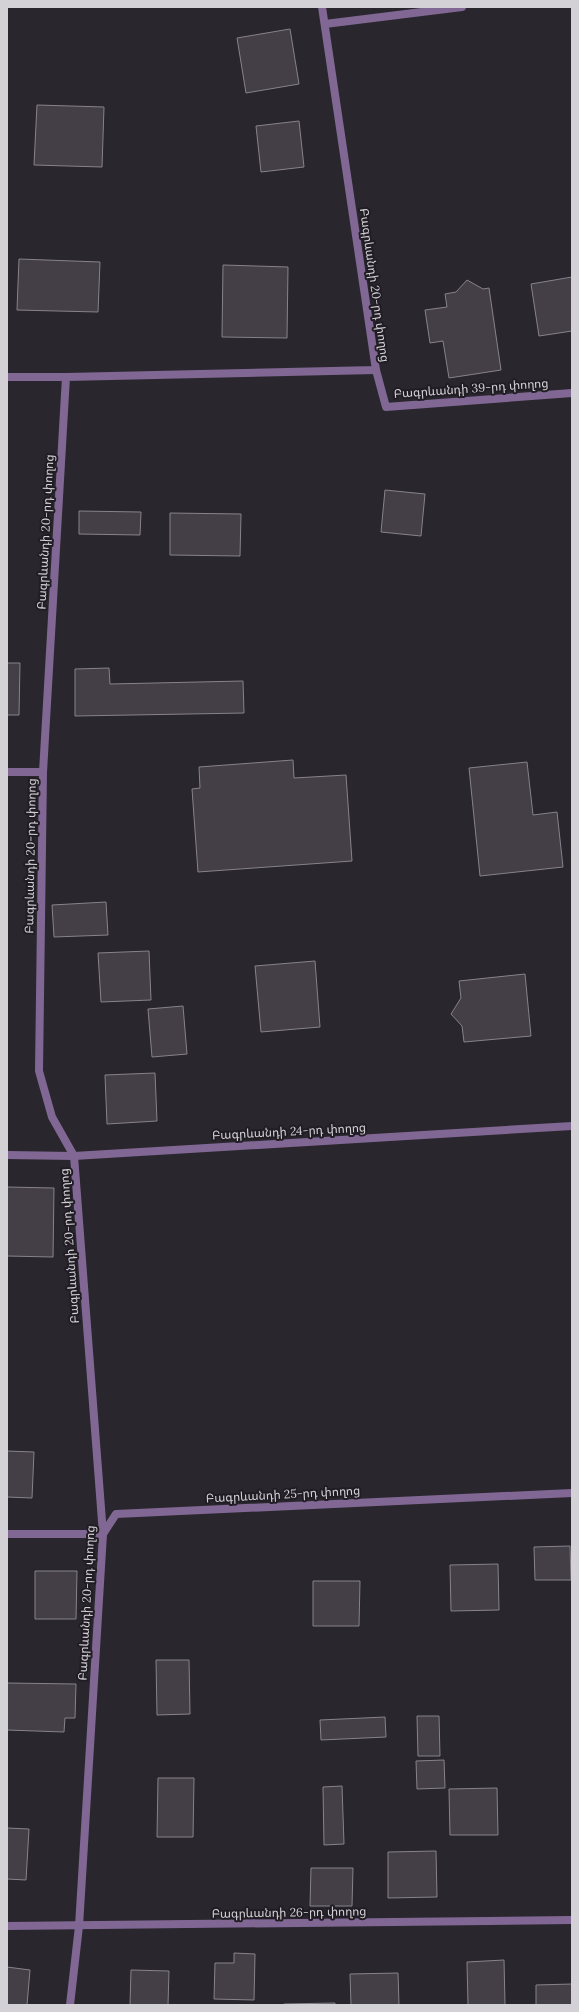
<svg xmlns="http://www.w3.org/2000/svg" width="579" height="2012" font-family="Lora,'Noto Sans Armenian',serif">
<rect width="100%" height="100%" fill="#2a262e"/>
<!-- building -->
<g fill="#443f47" stroke="#87828b">
<path d="M 290,29 L 299,84 L 246,93 L 237,38 Z"/>
<path d="M 37,105 L 104,107 L 102,167 L 34,165 Z"/>
<path d="M 299,121 L 304,167 L 261,172 L 256,126 Z"/>
<path d="M 19,259 L 100,262 L 98,312 L 17,310 Z"/>
<path d="M 223,265 L 288,267 L 287,338 L 222,337 Z"/>
<path d="M 572,277 L 572,331 L 539,336 L 531,284 Z"/>
<path d="M 467,280 L 483,289 L 489,288 L 501,370 L 449,378 L 443,341 L 430,343 L 425,310 L 447,307 L 445,294 L 456,292 Z"/>
<path d="M 385,490 L 425,494 L 421,536 L 381,532 Z"/>
<path d="M 79,511 L 141,512 L 140,535 L 79,534 Z"/>
<path d="M 170,513 L 241,514 L 240,556 L 170,555 Z"/>
<path d="M 7,663 L 20,663 L 19,715 L 7,715 Z"/>
<path d="M 109,668 L 110,684 L 243,681 L 244,713 L 75,716 L 75,669 Z"/>
<path d="M 293,760 L 294,778 L 346,775 L 352,861 L 198,872 L 192,789 L 200,788 L 199,767 Z"/>
<path d="M 527,762 L 533,815 L 557,812 L 563,867 L 480,876 L 469,768 Z"/>
<path d="M 106,902 L 108,935 L 54,937 L 52,905 Z"/>
<path d="M 149,951 L 151,1000 L 101,1002 L 98,953 Z"/>
<path d="M 315,961 L 320,1027 L 261,1032 L 255,966 Z"/>
<path d="M 525,974 L 531,1036 L 464,1042 L 462,1026 L 451,1014 L 461,998 L 459,981 Z"/>
<path d="M 183,1006 L 187,1054 L 152,1057 L 148,1009 Z"/>
<path d="M 155,1073 L 157,1121 L 107,1124 L 105,1075 Z"/>
<path d="M 7,1187 L 54,1188 L 53,1257 L 7,1256 Z"/>
<path d="M 7,1451 L 34,1452 L 32,1498 L 7,1497 Z"/>
<path d="M 570,1546 L 571,1580 L 535,1580 L 534,1547 Z"/>
<path d="M 498,1564 L 499,1610 L 451,1611 L 450,1565 Z"/>
<path d="M 35,1571 L 77,1571 L 76,1619 L 35,1619 Z"/>
<path d="M 313,1581 L 360,1581 L 359,1626 L 313,1626 Z"/>
<path d="M 156,1660 L 189,1660 L 190,1714 L 157,1715 Z"/>
<path d="M 7,1683 L 76,1684 L 75,1718 L 65,1718 L 64,1732 L 7,1730 Z"/>
<path d="M 417,1716 L 439,1716 L 440,1756 L 418,1756 Z"/>
<path d="M 385,1717 L 386,1737 L 321,1740 L 320,1720 Z"/>
<path d="M 444,1760 L 445,1788 L 417,1789 L 416,1761 Z"/>
<path d="M 158,1778 L 194,1778 L 193,1837 L 157,1837 Z"/>
<path d="M 342,1786 L 344,1844 L 324,1845 L 323,1787 Z"/>
<path d="M 497,1788 L 498,1835 L 450,1835 L 449,1789 Z"/>
<path d="M 7,1828 L 29,1829 L 26,1880 L 7,1879 Z"/>
<path d="M 436,1851 L 437,1897 L 388,1898 L 388,1852 Z"/>
<path d="M 311,1868 L 353,1868 L 352,1906 L 310,1906 Z"/>
<path d="M 234,1953 L 255,1954 L 254,2000 L 214,1999 L 215,1963 L 234,1963 Z"/>
<path d="M 504,1960 L 505,2005 L 468,2005 L 467,1962 Z"/>
<path d="M 7,1967 L 30,1970 L 27,2005 L 7,2005 Z"/>
<path d="M 131,1970 L 169,1971 L 168,2005 L 130,2005 Z"/>
<path d="M 398,1973 L 399,2005 L 351,2005 L 350,1974 Z"/>
<path d="M 572,1984 L 572,2005 L 536,2005 L 536,1985 Z"/>
<path d="M 335,2003 L 335,2005 L 284,2005 L 284,2004 Z"/>
</g>
<g fill="none" stroke-linecap="round" stroke-linejoin="round">
<!-- minor -->
<g stroke="#816894" stroke-width="8">
<path d="M 325,24 L 462,7"/>
<path d="M 376,370 L 386,407 L 572,393"/>
<path d="M 7,377 L 66,377"/>
<path d="M 7,772 L 43,772"/>
<path d="M 7,1155 L 74,1156 L 572,1126"/>
<path d="M 7,1534 L 103,1534 L 116,1514 L 572,1493"/>
<path d="M 7,1926 L 572,1920"/>
<path d="M 70,2005 L 79,1926 L 103,1534 L 74,1156 L 52,1117 L 39,1071 L 43,772 L 66,377 L 376,370 L 322,7"/>
</g>
</g>
<g text-anchor="middle" dominant-baseline="central" stroke-width="4" stroke-linejoin="round" paint-order="stroke">
<!-- street labels -->
<g font-size="12" fill="#d4d1d6" stroke="#211d24">
<text transform="translate(375 285) rotate(82)">Բագրևանդի 20-րդ փողոց</text>
<text transform="translate(471 388) rotate(-4)">Բագրևանդի 39-րդ փողոց</text>
<text transform="translate(45 532) rotate(-87)">Բագրևանդի 20-րդ փողոց</text>
<text transform="translate(30 856) rotate(-89)">Բագրևանդի 20-րդ փողոց</text>
<text transform="translate(289 1131) rotate(-3)">Բագրևանդի 24-րդ փողոց</text>
<text transform="translate(69 1246) rotate(-94)">Բագրևանդի 20-րդ փողոց</text>
<text transform="translate(283 1494) rotate(-3)">Բագրևանդի 25-րդ փողոց</text>
<text transform="translate(86 1603) rotate(-87)">Բագրևանդի 20-րդ փողոց</text>
<text transform="translate(289 1912) rotate(-1)">Բագրևանդի 26-րդ փողոց</text>
</g>
</g>
<!-- border -->
<rect width="579" height="2012" fill="none" stroke="#d4d1d6" stroke-width="16"/>
</svg>
